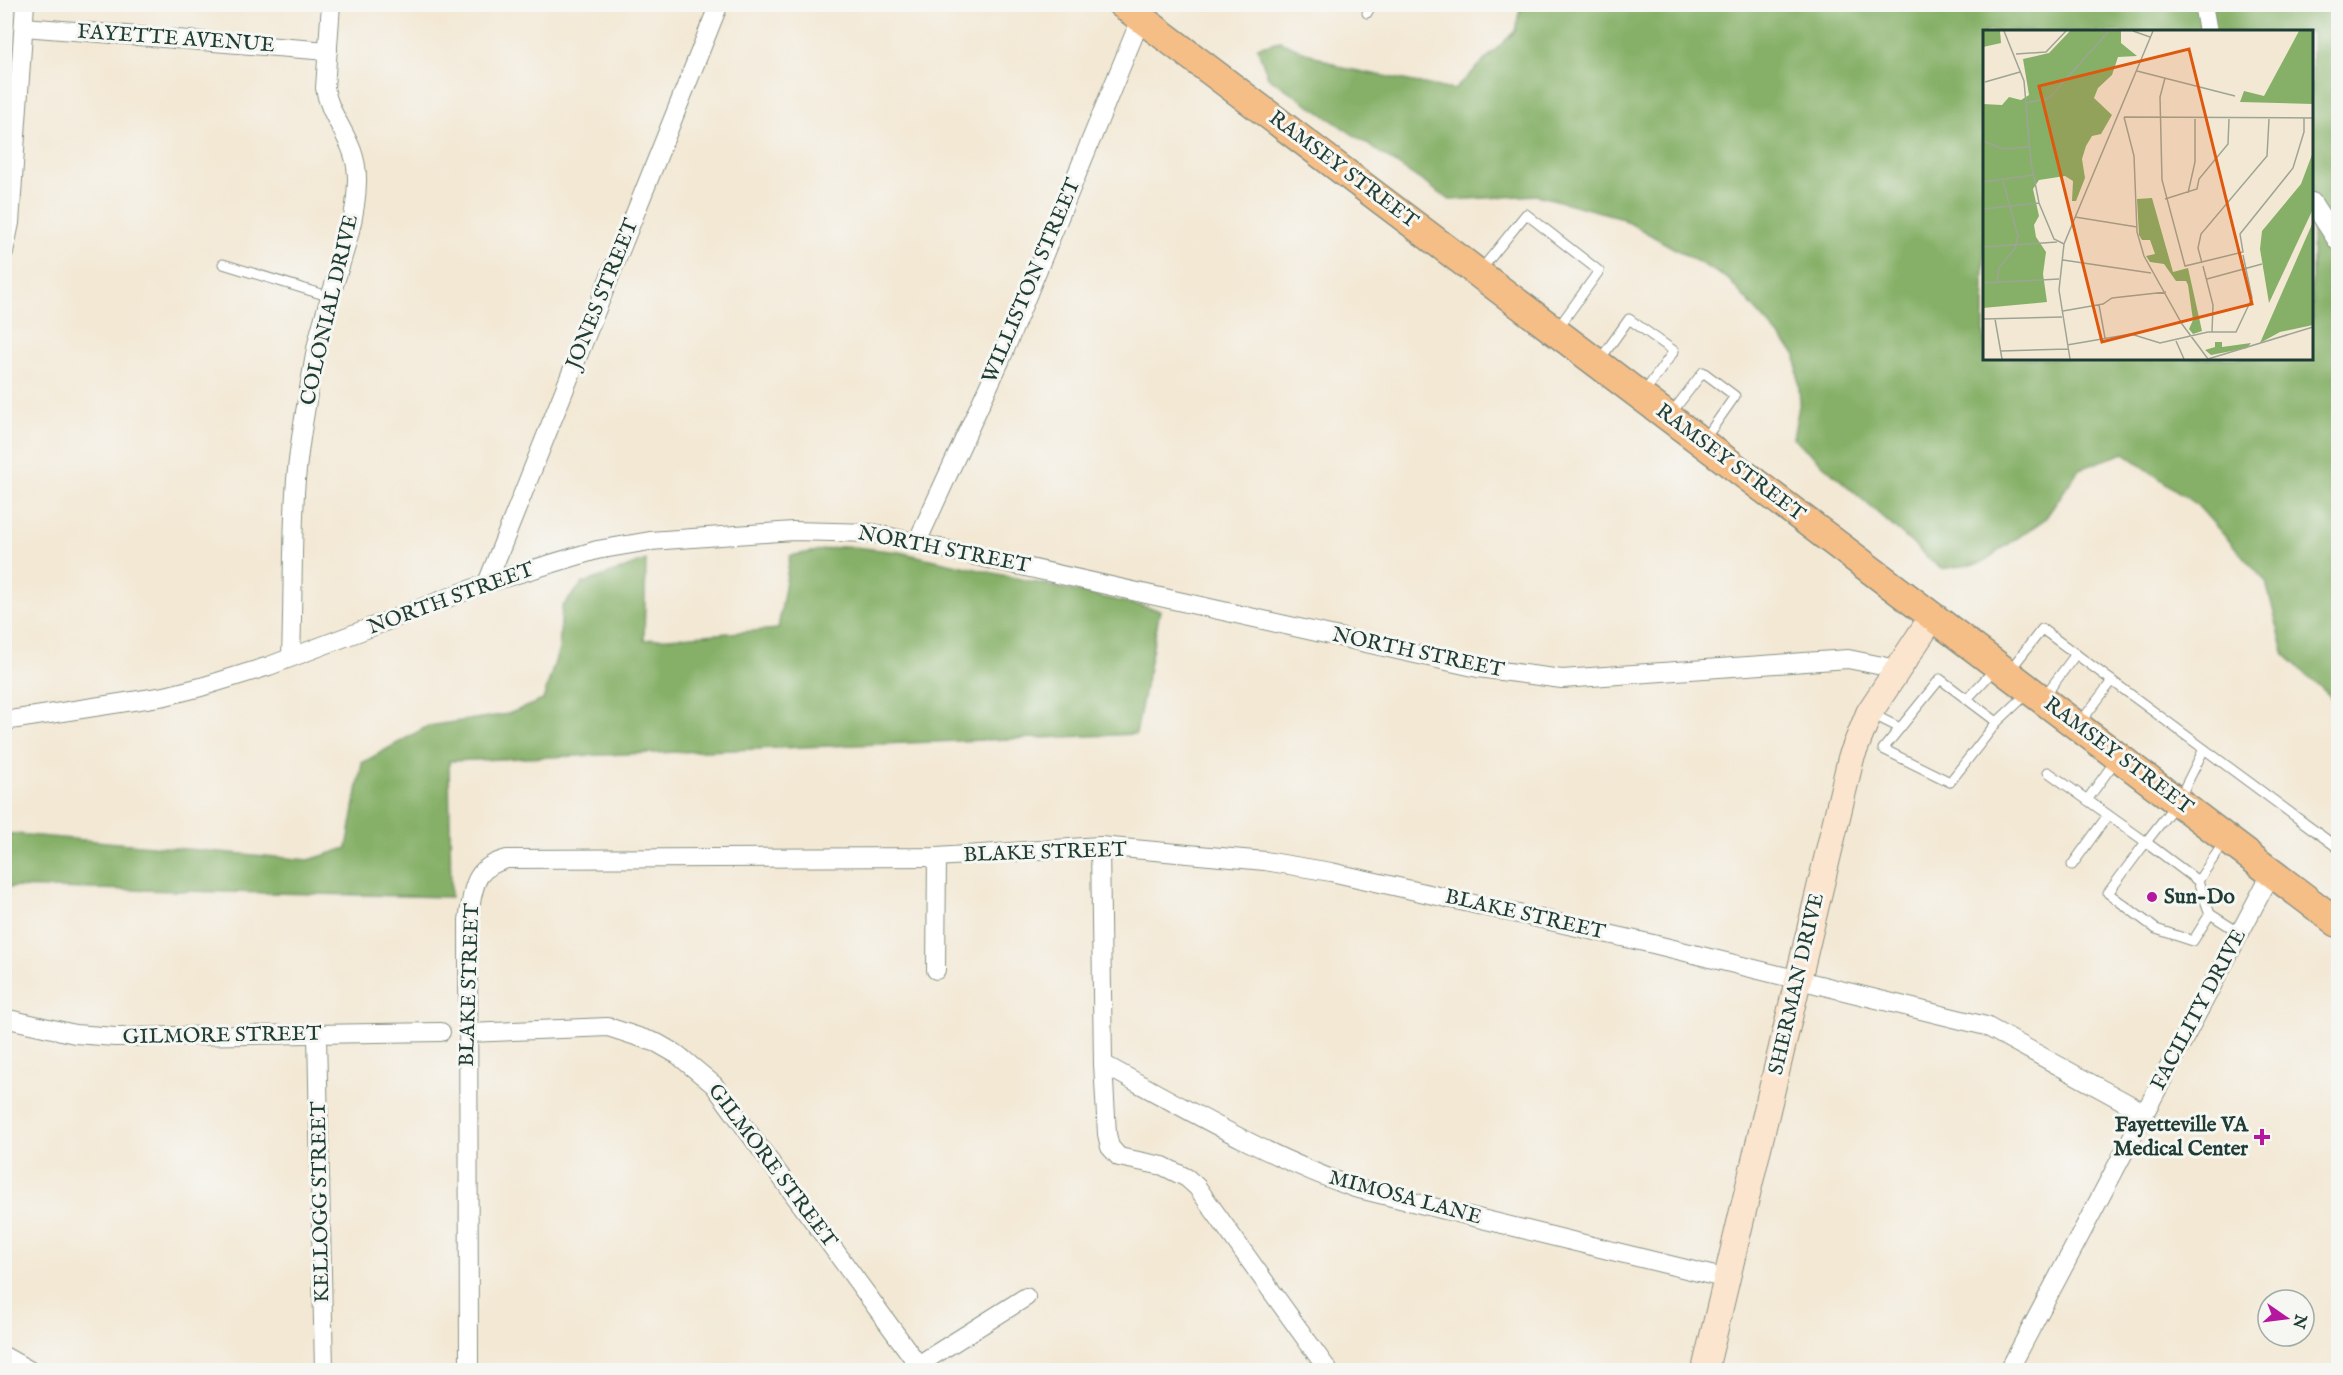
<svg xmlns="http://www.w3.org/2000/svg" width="2343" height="1375" font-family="'IM FELL English',serif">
<rect width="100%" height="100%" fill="#f6f6f2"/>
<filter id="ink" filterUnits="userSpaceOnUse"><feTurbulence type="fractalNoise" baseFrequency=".0167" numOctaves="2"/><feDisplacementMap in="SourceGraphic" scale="12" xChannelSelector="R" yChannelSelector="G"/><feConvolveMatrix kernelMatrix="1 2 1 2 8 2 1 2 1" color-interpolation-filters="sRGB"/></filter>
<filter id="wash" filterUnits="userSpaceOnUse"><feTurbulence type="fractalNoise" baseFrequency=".008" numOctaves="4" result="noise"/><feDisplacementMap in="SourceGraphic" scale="24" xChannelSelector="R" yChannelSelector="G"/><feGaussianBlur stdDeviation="1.35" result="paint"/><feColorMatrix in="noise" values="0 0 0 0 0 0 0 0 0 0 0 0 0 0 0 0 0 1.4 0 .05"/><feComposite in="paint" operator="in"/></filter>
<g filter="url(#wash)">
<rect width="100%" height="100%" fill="#f3e8d4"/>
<!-- forest -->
<g fill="#86b068" stroke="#52764e" stroke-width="1.5" fill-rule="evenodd">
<path d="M 1521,5 L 2338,5 L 2338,703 L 2285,655 L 2266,582 L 2198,506 L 2124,453 L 2079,469 L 2045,519 L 1981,563 L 1941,569 L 1793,438 L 1800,401 L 1796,355 L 1728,279 L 1619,217 L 1537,195 L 1450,200 L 1268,77 L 1257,47 L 1280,41 L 1343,68 L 1454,90 L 1515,31 ZM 1984,32 L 2312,32 L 2312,358 L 1984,358 Z"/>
<path d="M 845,546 L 899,552 L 1160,610 L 1136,734 L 449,761 L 451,897 L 5,887 L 5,833 L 309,860 L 347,848 L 362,763 L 428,726 L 508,714 L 543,700 L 559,649 L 562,607 L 582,584 L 646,560 L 644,640 L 778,629 L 790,556 Z"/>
</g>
</g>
<g filter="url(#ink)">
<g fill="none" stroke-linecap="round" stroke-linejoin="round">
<defs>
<g id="lane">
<path d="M 1367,13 L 1372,4"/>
<path d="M 223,264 L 331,297"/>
<path d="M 1480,271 L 1526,214 L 1599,271 L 1558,328"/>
<path d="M 1599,361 L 1629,319 L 1674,351 L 1643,394"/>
<path d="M 1670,415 L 1703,372 L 1735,396 L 1704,440"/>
<path d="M 2010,670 L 2042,629 L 2338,848"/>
<path d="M 2043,698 L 2076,654"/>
<path d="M 1967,699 L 1996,668"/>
<path d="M 1870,713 L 1900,728"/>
<path d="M 1997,722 L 1940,679 L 1883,749 L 1950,782 L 1997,722 L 2029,692"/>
<path d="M 2079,724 L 2112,681"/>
<path d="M 2048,772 L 2146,842 L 2178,801 L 2204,749"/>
<path d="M 2087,800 L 2116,760"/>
<path d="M 2146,842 L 2198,881 L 2210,914 L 2193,941 L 2156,929 L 2108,893 Z"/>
<path d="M 2072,865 L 2108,815"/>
<path d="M 2198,881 L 2225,841"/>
<path d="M 2210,914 L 2240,933"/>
</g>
<g id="street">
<path d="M 2203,4 L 2208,32"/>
<path d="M 24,27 L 328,51"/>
<path d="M 2312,202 L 2338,242"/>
<path d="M 4,252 L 10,223 L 25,4"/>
<path d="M 917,542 L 1001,359 L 1141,18"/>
<path d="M 487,583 L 719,4"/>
<path d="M 291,657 C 293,603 292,548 295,493 C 298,445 308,396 316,349 C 327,293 356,238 357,181 C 358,141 330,121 325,88 L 331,4"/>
<path d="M 4,721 L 165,696 L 201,687 L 269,666 L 487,583 L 597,550 L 650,541 L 793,531 L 873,533 L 1478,668 L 1562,679 L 1848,659 L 1897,669"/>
<path d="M 1100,846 L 1103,1064 L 1107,1134 L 1110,1147 L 1119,1157 L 1163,1166 L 1187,1178 L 1197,1187 L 1328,1370"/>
<path d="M 936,970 L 937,857"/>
<path d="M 4,1018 L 75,1034 L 115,1037 L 441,1032"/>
<path d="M 468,1033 L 608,1027 L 657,1043 L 678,1055 L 714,1085 L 922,1370"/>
<path d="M 317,1034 L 324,1370"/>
<path d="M 1103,1064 C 1186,1109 1266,1156 1355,1188 L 1727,1279"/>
<path d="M 4,1356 L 29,1370"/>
<path d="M 918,1365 L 1026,1297"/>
<path d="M 469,1370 L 468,920 C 474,888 472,868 507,859 L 937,857 L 1100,846 L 1265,861 L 1331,872 L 1653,944 L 1986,1026 L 2145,1113"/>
<path d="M 2009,1370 L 2272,872"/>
</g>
<path id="secondary" d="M 1705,1370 L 1851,758 L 1869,713 L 1933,616"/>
<path id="primary" d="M 1122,4 L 2338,923"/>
</defs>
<!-- lane casing -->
<use href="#lane" stroke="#899284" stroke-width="11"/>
<!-- street casing -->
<use href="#street" stroke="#899284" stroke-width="20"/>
<!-- secondary casing -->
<use href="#secondary" stroke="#899284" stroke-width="28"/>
<!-- primary casing -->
<use href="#primary" stroke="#899284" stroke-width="31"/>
<!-- lane -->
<use href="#lane" stroke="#fff" stroke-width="9"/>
<!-- street -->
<use href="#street" stroke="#fff" stroke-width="18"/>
<!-- secondary -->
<use href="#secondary" stroke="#fbe5cf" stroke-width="26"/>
<!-- primary -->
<use href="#primary" stroke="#f6be87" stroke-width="28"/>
</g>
</g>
<!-- markers -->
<g fill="#b5179e" stroke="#f6f6f2" stroke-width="2">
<circle cx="2152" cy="897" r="6"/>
<path d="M2259 1128h6v6h6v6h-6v6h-6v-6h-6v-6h6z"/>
</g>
<g text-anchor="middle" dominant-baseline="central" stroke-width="6" stroke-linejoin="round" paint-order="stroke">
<!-- street labels -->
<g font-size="21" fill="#1f3d34" stroke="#f6f6f2">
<text transform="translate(176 39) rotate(4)">FAYETTE AVENUE</text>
<text transform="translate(1343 170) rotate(37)">RAMSEY STREET</text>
<text transform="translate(1032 281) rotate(-67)">WILLISTON STREET</text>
<text transform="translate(603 294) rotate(-68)">JONES STREET</text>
<text transform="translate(330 310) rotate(-77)">COLONIAL DRIVE</text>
<text transform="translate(1730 463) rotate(37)">RAMSEY STREET</text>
<text transform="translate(944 550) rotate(11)">NORTH STREET</text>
<text transform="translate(451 599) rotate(-20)">NORTH STREET</text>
<text transform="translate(1418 653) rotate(12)">NORTH STREET</text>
<text transform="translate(2118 756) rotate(37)">RAMSEY STREET</text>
<text transform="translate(1045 853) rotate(-2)">BLAKE STREET</text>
<text transform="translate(1525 915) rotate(13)">BLAKE STREET</text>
<text transform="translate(1797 984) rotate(-77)">SHERMAN DRIVE</text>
<text transform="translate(470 985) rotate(-88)">BLAKE STREET</text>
<text transform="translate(2199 1010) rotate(-62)">FACILITY DRIVE</text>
<text transform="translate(222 1036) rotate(-1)">GILMORE STREET</text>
<text transform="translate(772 1166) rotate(53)">GILMORE STREET</text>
<text transform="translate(1405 1198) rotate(15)">MIMOSA LANE</text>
<text transform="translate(321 1202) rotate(-91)">KELLOGG STREET</text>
</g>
<!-- poi labels -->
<g font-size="21" font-weight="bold" fill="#1f3d34" stroke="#f6f6f2" text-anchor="start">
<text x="2164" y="897">Sun-Do</text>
<text x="2248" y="1125" text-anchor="end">Fayetteville VA<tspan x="2248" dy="24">Medical Center</tspan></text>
</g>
</g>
<!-- overview -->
<g transform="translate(1983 30)">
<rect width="330" height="330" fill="#f3e8d4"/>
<path d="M 0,1 L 17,1 L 18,13 L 0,17 ZM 87,1 L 138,1 L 138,13 L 154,26 L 135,27 L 129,45 L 115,58 L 111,68 L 129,85 L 118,104 L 109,106 L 103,116 L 99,129 L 102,148 L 93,171 L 89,171 L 90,151 L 82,146 L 56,150 L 50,159 L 56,186 L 51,195 L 53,207 L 63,222 L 60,244 L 64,272 L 0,278 L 0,74 L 19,75 L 26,67 L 38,70 L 46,65 L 40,29 L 66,23 ZM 316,1 L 330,1 L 330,74 L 257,72 L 261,61 L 281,66 ZM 330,122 L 330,179 L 286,273 L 277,219 L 279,201 L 318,154 ZM 169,168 L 190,242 L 205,238 L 219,301 L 210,304 L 206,299 L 210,290 L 205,255 L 203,251 L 193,251 L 181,234 L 167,232 L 163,226 L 172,224 L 167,210 L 159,210 L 156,205 L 154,169 ZM 330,192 L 330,295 L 297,302 L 277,313 ZM 232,312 L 239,312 L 239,317 L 268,313 L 264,318 L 228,325 L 222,320 L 232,317 Z" fill="#86b068"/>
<path fill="none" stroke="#9ea494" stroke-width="1.5" d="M 21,1 L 41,51 L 48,132 L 56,173 L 71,209 L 81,214M 150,1 L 167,7M 33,24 L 63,22 L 83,1M 154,41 L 252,66M 182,48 L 177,67 L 179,150 L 202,236 L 260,222 L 257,204 L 310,138 L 321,102 L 321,88M 2,52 L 37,42M 43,73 L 66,68 L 126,1M 141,87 L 151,126 L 154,202 L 161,226 L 199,294 L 225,329M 141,87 L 330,88M 0,111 L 20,119 L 46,117M 0,152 L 50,145M 205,163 L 212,132 L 212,89M 182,169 L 214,159 L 216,149 L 245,114 L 246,89M 0,179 L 56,173M 92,187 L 154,197M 0,217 L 74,212M 80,230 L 168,243M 219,233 L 215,218 L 218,204 L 284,126 L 286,89M 220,236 L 230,275 L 229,302M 224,249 L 279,234M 0,253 L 76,249M 14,253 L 16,238 L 32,218 L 35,206 L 20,151M 116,275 L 122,308M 80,281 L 120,274 L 129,268 L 183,262M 0,289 L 79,287M 12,289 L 19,329M 193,311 L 201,329M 84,315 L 148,304 L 177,313 L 225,302 L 253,302 L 269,268 L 260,225M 18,321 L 85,319M 87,329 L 76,260 L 81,214 L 170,1M 225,329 L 330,297"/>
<path fill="#de580e" fill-opacity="0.15" stroke="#de580e" stroke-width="3" d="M 206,19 L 269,274 L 119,312 L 56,56 Z"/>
<rect width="330" height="330" fill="none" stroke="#1f3d34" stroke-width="3"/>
</g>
<!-- margin -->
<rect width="2343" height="1375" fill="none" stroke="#f6f6f2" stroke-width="24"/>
<!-- north arrow -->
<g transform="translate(2286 1318) rotate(104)"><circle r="28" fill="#f6f6f2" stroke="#a0aca6" stroke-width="1.5"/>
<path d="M0-4.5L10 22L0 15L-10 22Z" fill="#b5179e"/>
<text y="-9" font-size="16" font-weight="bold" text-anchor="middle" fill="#1f3d34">N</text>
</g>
</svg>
